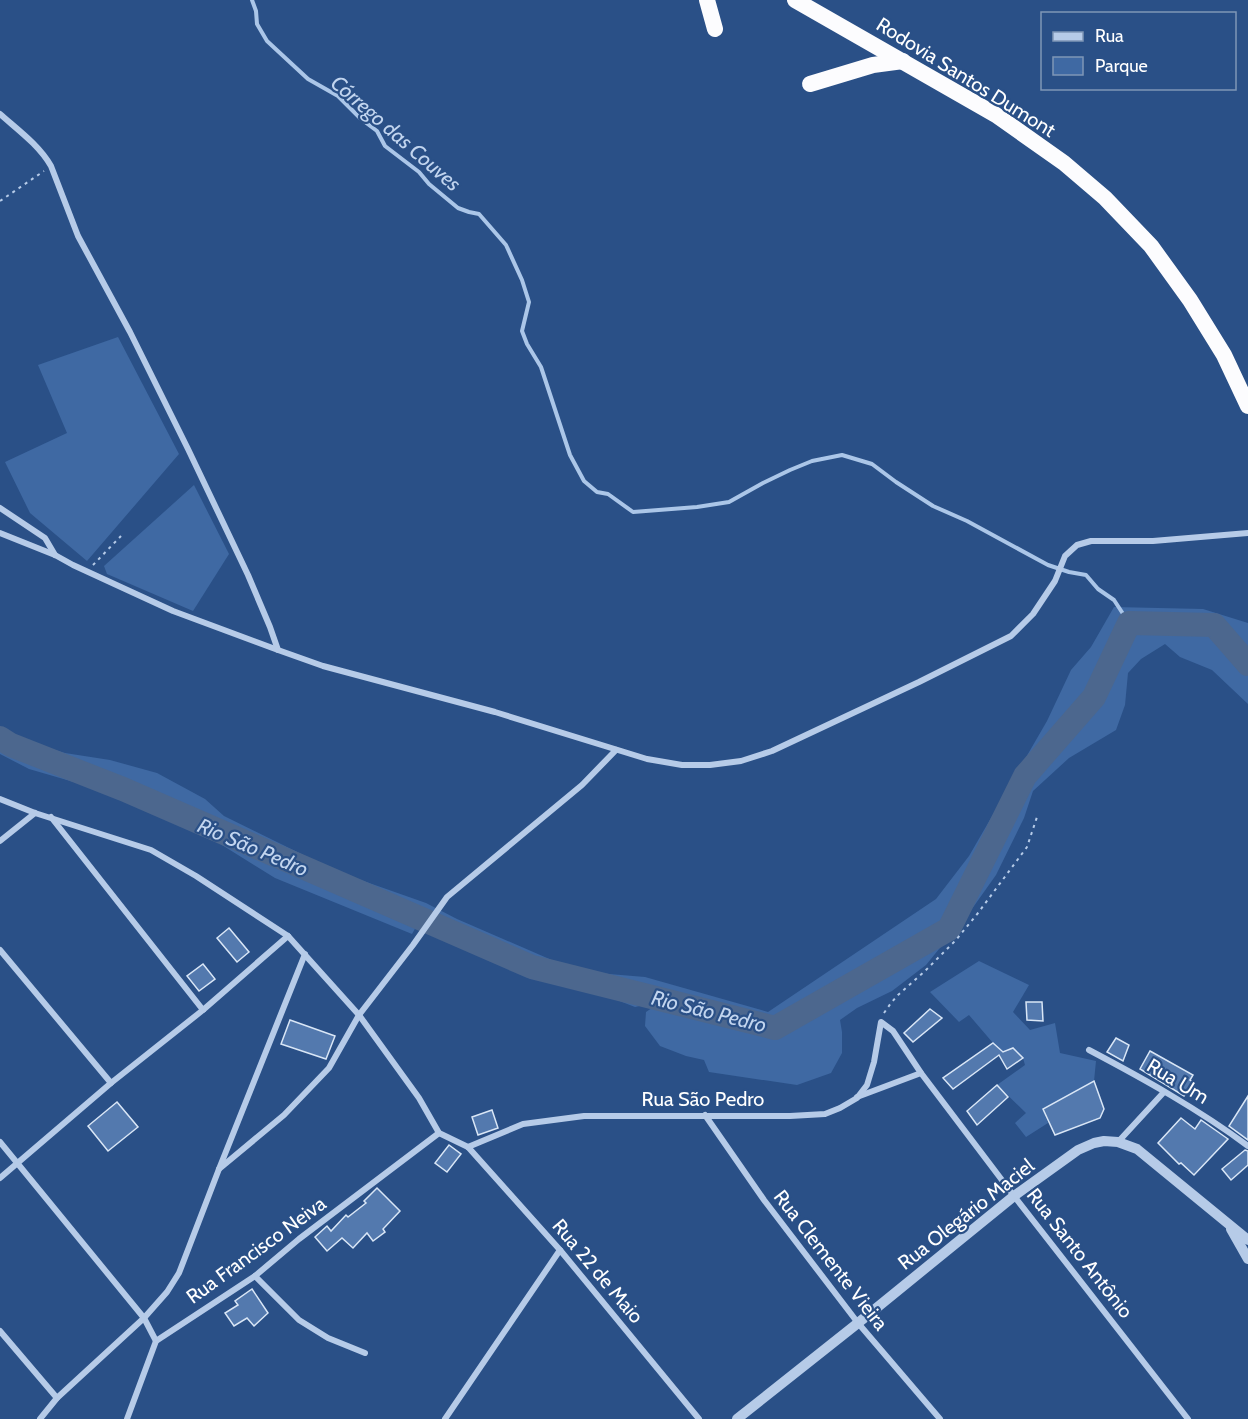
<svg xmlns="http://www.w3.org/2000/svg" width="1248" height="1419" font-family="Cabin,sans-serif">
<rect width="100%" height="100%" fill="#2a5087"/>
<!-- green -->
<g fill="#3f69a3">
<path d="M 118,337 L 179,454 L 87,561 L 30,513 L 5,462 L 67,433 L 38,365 Z"/>
<path d="M 194,485 L 229,554 L 193,611 L 107,574 L 104,566 Z"/>
<path d="M 1114,607 L 1203,609 L 1248,623 L 1248,704 L 1212,670 L 1180,657 L 1165,644 L 1141,659 L 1128,673 L 1125,705 L 1116,730 L 1069,758 L 1033,791 L 1024,818 L 996,875 L 974,906 L 926,965 L 892,991 L 857,1008 L 840,1020 L 842,1032 L 842,1053 L 831,1073 L 797,1085 L 709,1072 L 704,1060 L 686,1056 L 660,1046 L 645,1026 L 646,1012 L 662,1001 L 635,1007 L 532,967 L 421,918 L 412,934 L 275,878 L 214,840 L 170,815 L 91,787 L 29,769 L 0,754 L 0,733 L 65,753 L 110,760 L 157,773 L 205,799 L 224,816 L 338,872 L 426,903 L 457,919 L 554,961 L 597,973 L 645,977 L 768,1012 L 936,899 L 969,856 L 1047,721 L 1071,670 L 1091,647 Z"/>
<path d="M 979,961 L 1029,985 L 1013,1012 L 1030,1030 L 1055,1023 L 1060,1053 L 1096,1061 L 1094,1081 L 1043,1109 L 1048,1123 L 1026,1137 L 1015,1123 L 1026,1113 L 997,1085 L 1025,1065 L 1023,1058 L 1013,1048 L 1004,1052 L 993,1043 L 969,1015 L 959,1022 L 930,992 Z"/>
</g>
<g fill="none" stroke-linecap="round" stroke-linejoin="round">
<!-- stream -->
<path stroke="#abc6e8" stroke-width="4" d="M 252,0 L 256,11 L 257,24 L 267,41 L 308,79 L 338,96 L 361,119 L 377,131 L 385,146 L 419,172 L 429,184 L 458,208 L 469,212 L 479,214 L 506,245 L 522,280 L 529,302 L 522,331 L 527,344 L 541,367 L 570,455 L 584,481 L 597,492 L 608,494 L 633,512 L 697,507 L 729,502 L 763,483 L 790,470 L 812,461 L 842,455 L 872,464 L 896,482 L 933,506 L 967,521 L 1048,565 L 1069,572 L 1086,575 L 1098,589 L 1114,600 L 1129,623"/>
<!-- river -->
<path stroke="#4c678e" stroke-width="24" d="M 0,738 L 11,745 L 123,789 L 532,967 L 775,1028 L 949,929 L 1025,776 L 1094,697 L 1129,623 L 1214,625 L 1248,664"/>
</g>
<!-- building -->
<g fill="#5379ae" stroke="#d9e6f6" stroke-width="1.5">
<path d="M 229,928 L 249,952 L 237,962 L 217,938 Z"/>
<path d="M 203,964 L 215,979 L 199,991 L 187,976 Z"/>
<path d="M 1026,1002 L 1042,1002 L 1043,1021 L 1027,1020 Z"/>
<path d="M 930,1009 L 942,1018 L 913,1042 L 904,1033 Z"/>
<path d="M 290,1020 L 335,1036 L 326,1059 L 281,1044 Z"/>
<path d="M 1116,1038 L 1129,1045 L 1123,1061 L 1107,1052 Z"/>
<path d="M 993,1043 L 1003,1052 L 1013,1048 L 1023,1058 L 1007,1069 L 999,1055 L 953,1089 L 943,1078 Z"/>
<path d="M 1150,1051 L 1193,1075 L 1190,1080 L 1193,1082 L 1184,1096 L 1140,1069 Z"/>
<path d="M 1094,1081 L 1104,1109 L 1100,1118 L 1055,1135 L 1043,1109 Z"/>
<path d="M 997,1085 L 1008,1097 L 977,1125 L 967,1111 Z"/>
<path d="M 1248,1096 L 1248,1140 L 1229,1126 Z"/>
<path d="M 117,1102 L 138,1127 L 108,1151 L 88,1126 Z"/>
<path d="M 492,1110 L 498,1128 L 478,1135 L 472,1117 Z"/>
<path d="M 1181,1118 L 1195,1129 L 1201,1120 L 1228,1139 L 1194,1175 L 1181,1163 L 1179,1164 L 1158,1143 Z"/>
<path d="M 449,1145 L 461,1154 L 447,1172 L 435,1163 Z"/>
<path d="M 1245,1150 L 1248,1151 L 1248,1165 L 1231,1180 L 1222,1169 Z"/>
<path d="M 377,1188 L 400,1211 L 383,1229 L 385,1232 L 373,1241 L 367,1233 L 353,1248 L 342,1238 L 327,1251 L 315,1237 L 327,1226 L 331,1231 L 346,1215 L 348,1217 L 366,1203 L 364,1201 Z"/>
<path d="M 252,1289 L 268,1313 L 254,1326 L 247,1318 L 234,1326 L 225,1313 L 238,1305 L 235,1301 Z"/>
</g>
<g fill="none" stroke-linecap="round" stroke-linejoin="round">
<!-- path -->
<g stroke="#b6cbe8" stroke-width="2" stroke-dasharray="3 4.5" stroke-linecap="butt">
<path d="M 0,201 L 44,171"/>
<path d="M 93,565 L 121,536"/>
<path d="M 884,1013 L 891,1003 L 898,995 L 924,972 L 956,940 L 978,913 L 1027,847 L 1037,817"/>
</g>
<!-- minor -->
<g stroke="#b6cbe8" stroke-width="6">
<path d="M 0,114 C 18,130 39,145 51,166 L 78,236 L 130,332 L 188,449 L 248,575 L 270,627 L 278,650 L 323,666 L 495,712 L 647,759 L 682,765 L 710,765 L 741,761 L 772,751 L 919,682 L 1011,636 L 1033,614 L 1055,581 L 1065,556 L 1077,545 L 1091,541 L 1153,541 L 1248,533"/>
<path d="M 0,508 L 45,538 L 55,555"/>
<path d="M 0,533 L 55,555 L 73,565 L 173,611 L 278,650"/>
<path d="M 0,799 L 35,813 L 151,850 L 196,876 L 288,936 L 359,1015 L 419,1098 L 439,1133 L 468,1147 L 560,1250 L 699,1419"/>
<path d="M 51,817 L 203,1010"/>
<path d="M 0,841 L 35,813"/>
<path d="M 0,950 L 111,1083"/>
<path d="M 1089,1050 C 1144,1079 1198,1109 1248,1146"/>
<path d="M 857,1097 L 921,1073"/>
<path d="M 705,1115 L 764,1200 L 858,1323 L 940,1419"/>
<path d="M 0,1142 L 144,1318 L 156,1341"/>
<path d="M 1118,1142 L 1164,1092"/>
<path d="M 468,1147 L 523,1124 L 584,1116 L 790,1116 L 825,1114 L 840,1108 L 857,1098 L 867,1085 L 874,1062 L 881,1022 L 893,1031 L 921,1073 L 1014,1196 L 1188,1419"/>
<path d="M 219,1169 L 284,1115 L 329,1068 L 359,1015 L 413,945 L 447,897 L 582,785 L 616,750"/>
<path d="M 0,1178 L 111,1083 L 203,1010 L 288,936"/>
<path d="M 255,1276 L 299,1320 L 328,1338 L 365,1353"/>
<path d="M 0,1331 L 57,1398"/>
<path d="M 40,1419 L 57,1398 L 144,1318 L 167,1292 L 179,1273 L 219,1169 L 305,954"/>
<path d="M 127,1419 L 156,1341 L 255,1276 L 299,1239 L 439,1133"/>
<path d="M 445,1419 L 560,1250"/>
</g>
<!-- tertiary -->
<g stroke="#b6cbe8" stroke-width="10">
<path d="M 1231,1229 L 1248,1259"/>
<path d="M 737,1419 L 858,1323 L 1014,1196 L 1078,1150 L 1094,1143 L 1104,1141 L 1118,1142 L 1137,1149 L 1248,1240"/>
</g>
<!-- trunk -->
<g stroke="#fcfcfe" stroke-width="16">
<path d="M 707,0 L 715,29"/>
<path d="M 795,0 L 996,115 L 1064,163 L 1105,198 L 1151,246 L 1190,300 L 1224,355 L 1248,406"/>
<path d="M 810,84 L 873,65 L 903,61"/>
</g>
</g>
<g text-anchor="middle" dominant-baseline="central" stroke-width="4.5" stroke-linejoin="round" paint-order="stroke">
<!-- street labels -->
<g font-size="20" fill="#fff" stroke="#2a5087">
<text transform="translate(966 77) rotate(32)">Rodovia Santos Dumont</text>
<text transform="translate(1178 1081) rotate(31)">Rua Um</text>
<text x="703" y="1099">Rua São Pedro</text>
<text transform="translate(966 1214) rotate(-38)">Rua Olegário Maciel</text>
<text transform="translate(256 1250) rotate(-36)">Rua Francisco Neiva</text>
<text transform="translate(1080 1253) rotate(52)">Rua Santo Antônio</text>
<text transform="translate(831 1260) rotate(52)">Rua Clemente Vieira</text>
<text transform="translate(598 1271) rotate(50)">Rua 22 de Maio</text>
</g>
<!-- water labels -->
<g font-size="21" font-style="italic" fill="#c2d5ef" stroke="#2a5087">
<text transform="translate(396 133) rotate(41)">Córrego das Couves</text>
<text transform="translate(253 847) rotate(23)">Rio São Pedro</text>
<text transform="translate(709 1011) rotate(14)">Rio São Pedro</text>
</g>
</g>
<!-- legend -->
<rect x="1041" y="12" width="195" height="78" fill="#2a5087" stroke="#7f96b7" stroke-width="1.5"/>
<rect x="1053" y="32" width="30" height="9" fill="#b6cbe8" stroke="#7f96b7" stroke-width="1.5"/>
<text x="1095" y="42" font-size="18" fill="#ffffff">Rua</text>
<rect x="1053" y="57" width="30" height="18" fill="#3f69a3" stroke="#7f96b7" stroke-width="1.5"/>
<text x="1095" y="72" font-size="18" fill="#ffffff">Parque</text>
</svg>
